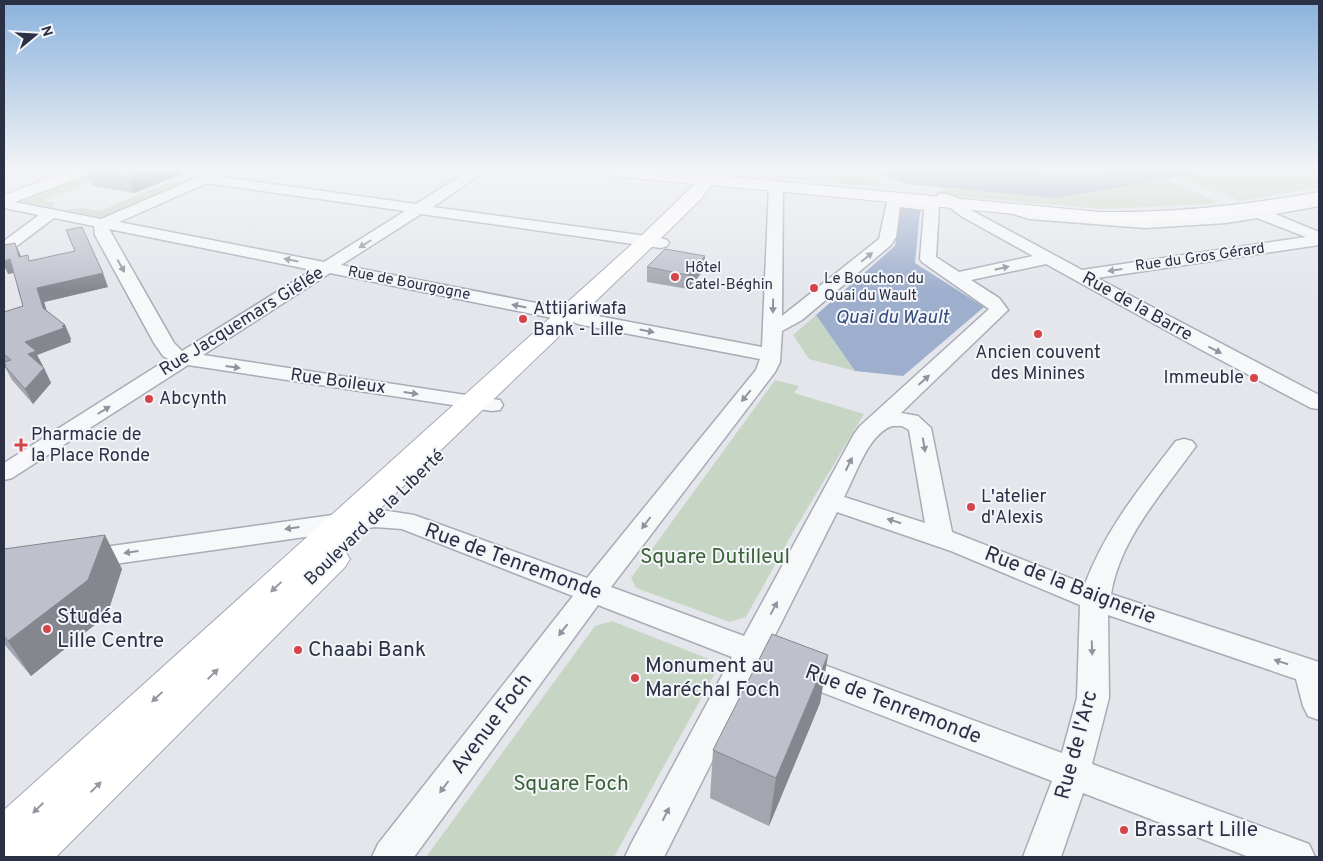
<svg xmlns="http://www.w3.org/2000/svg" width="1323" height="861" font-family="Overpass,sans-serif">
<rect width="100%" height="100%" fill="#e4e6ec"/>
<!-- green -->
<g fill="#c7d6c4">
<path d="M 102,170 L 116,172 L 44,200 L 55,203 L 54,208 L 19,201 Z"/>
<path d="M 197,170 L 217,170 L 105,218 L 64,210 L 83,208 L 100,211 L 167,183 L 187,180 L 197,176 Z"/>
<path d="M 746,170 L 843,170 L 881,183 L 881,187 L 762,177 L 744,174 Z"/>
<path d="M 1009,170 L 1135,170 C 1093,177 1051,174 1009,170 Z"/>
<path d="M 1218,170 L 1319,170 L 1319,187 L 1240,201 L 1179,177 Z"/>
<path d="M 1166,179 L 1213,200 L 1216,204 L 1102,209 L 943,195 L 943,188 L 1061,197 Z"/>
<path d="M 816,315 L 855,371 L 809,359 L 793,335 Z"/>
<path d="M 775,380 L 799,386 L 794,393 L 864,414 L 792,534 L 746,617 L 730,622 L 636,588 L 631,578 Z"/>
<path d="M 612,621 L 709,659 L 715,673 L 614,857 L 426,857 L 595,626 Z"/>
</g>
<!-- water -->
<g fill="#9eafcd">
<path d="M 872,170 L 1009,170 L 1048,174 L 1099,174 L 1135,170 L 1218,170 L 1057,198 L 906,184 Z"/>
<path d="M 905,208 L 920,211 L 915,263 L 984,307 L 903,376 L 855,371 L 816,315 L 895,246 L 901,209 Z"/>
</g>
<g fill="none" stroke-linecap="round" stroke-linejoin="round">
<defs>
<path id="minor" d="M 215,170 L 225,170 L 227,173 L 221,177 L 416,204 L 470,170 L 486,170 L 433,207 L 661,238 L 667,240 L 669,243 L 667,246 L 661,248 L 421,214 L 341,265 L 567,309 L 573,311 L 576,315 L 582,313 L 762,347 L 769,187 L 771,184 L 781,184 L 783,187 L 782,316 L 879,239 L 887,202 L 889,199 L 894,198 L 937,203 L 939,206 L 936,257 L 959,272 L 1033,256 L 961,216 L 936,197 L 938,194 C 952,191 962,202 971,210 L 1082,270 L 1306,237 L 1257,218 L 1226,223 L 1145,228 L 1030,219 L 1006,212 L 1004,209 L 1006,206 L 1011,205 L 1031,211 L 1145,218 L 1226,215 L 1319,198 L 1319,206 L 1275,214 L 1319,232 L 1319,245 L 1097,278 L 1319,395 L 1319,409 L 1311,408 L 1198,348 L 1046,264 L 971,280 L 999,298 L 1008,310 L 901,413 L 918,416 L 931,428 L 952,532 L 1085,584 C 1105,530 1141,486 1176,441 L 1184,439 L 1192,441 L 1196,446 C 1164,491 1120,538 1111,594 L 1319,662 L 1319,720 L 1308,716 L 1303,706 L 1296,679 L 1108,615 L 1109,698 L 1092,764 L 1309,844 L 1315,857 L 1249,857 L 1083,793 L 1061,857 L 1023,857 L 1052,781 L 759,668 L 664,857 L 625,857 L 631,844 L 732,657 L 598,605 L 414,857 L 372,857 L 378,844 L 573,596 L 402,529 L 375,527 L 86,568 L 76,565 L 72,558 L 76,551 L 375,509 L 414,515 L 587,578 L 756,370 L 760,359 L 582,325 L 575,323 L 573,319 L 567,321 L 330,273 L 203,355 L 492,399 L 500,400 L 503,405 L 500,410 L 492,411 L 188,365 L 12,478 L 4,480 L 4,463 L 168,359 L 163,356 L 154,343 L 95,235 L 94,226 L 54,218 L 10,251 L 4,253 L 4,241 L 39,215 L 4,208 L 4,200 L 101,219 ZM 207,183 L 405,211 L 324,262 L 119,222 ZM 900,207 L 924,210 L 920,259 L 922,262 L 989,309 L 860,426 L 854,434 L 744,636 L 611,587 L 775,372 L 780,362 L 782,331 L 802,320 L 891,245 L 896,237 ZM 109,229 L 312,270 L 182,351 L 174,343 ZM 892,426 L 902,426 L 909,430 L 925,523 L 844,497 C 856,475 868,434 892,426 ZM 837,512 L 951,551 L 1080,605 L 1077,698 L 1062,753 L 770,645 Z"/>
<g id="major">
<path d="M 70,170 L 94,170 L 92,173 L 4,206 L 4,195 Z"/>
<path d="M 595,170 L 660,170 L 707,175 L 724,172 L 730,174 L 732,177 L 1100,212 C 1174,213 1246,205 1319,192 L 1319,202 C 1246,216 1174,224 1100,222 L 711,185 L 702,198 L 655,244 L 338,549 L 345,551 L 350,559 L 345,567 L 56,857 L 4,857 L 4,810 L 641,236 L 695,184 L 603,175 L 597,173 Z"/>
</g>
</defs>
<!-- minor casing -->
<use href="#minor" stroke="#a8acb7" stroke-width="3"/>
<!-- major casing -->
<use href="#major" stroke="#a2a9b8" stroke-width="2"/>
<!-- minor -->
<use href="#minor" fill="#f7f8fa" fill-rule="evenodd"/>
<!-- major -->
<use href="#major" fill="#fff" fill-rule="evenodd"/>
</g>
<!-- wall -->
<g fill="#a3a6af">
<path d="M 87,171 L 183,172 L 184,173 L 134,193 L 93,186 Z"/>
<path d="M 705,256 L 704,270 L 688,289 L 647,282 L 647,267 Z"/>
<path d="M 21,257 L 30,261 L 108,287 L 44,302 L 47,311 L 65,325 L 71,339 L 70,340 L 71,342 L 37,355 L 43,366 L 42,366 L 44,368 L 51,383 L 33,404 L 12,380 L 4,365 L 5,365 L 4,362 L 4,312 L 23,306 L 14,273 L 8,274 Z"/>
<path d="M 4,549 L 122,569 L 107,615 L 31,676 L 4,644 Z"/>
<path d="M 828,655 L 820,703 L 769,826 L 710,798 L 713,750 Z"/>
</g>
<!-- shaded-wall -->
<g fill="#85878f">
<path d="M 148,170 L 187,170 L 183,172 L 184,173 L 134,193 L 128,178 Z"/>
<path d="M 15,243 L 21,256 L 26,270 L 19,257 Z"/>
<path d="M 705,256 L 704,270 L 688,289 L 688,275 Z"/>
<path d="M 10,259 L 17,272 L 8,274 L 4,265 L 4,261 Z"/>
<path d="M 103,273 L 108,287 L 44,302 L 50,323 L 43,308 L 37,288 Z"/>
<path d="M 65,325 L 71,339 L 70,340 L 71,342 L 37,355 L 43,366 L 35,369 L 28,354 L 25,342 Z"/>
<path d="M 44,368 L 51,383 L 33,404 L 25,389 Z"/>
<path d="M 105,535 L 122,569 L 107,615 L 31,676 L 8,641 Z"/>
<path d="M 828,655 L 820,703 L 769,826 L 776,778 Z"/>
</g>
<!-- building -->
<g fill="#bec1cc" stroke="#85878f">
<path d="M 89,170 L 148,170 L 128,178 L 87,171 Z"/>
<path d="M 82,227 L 103,273 L 37,288 L 43,308 L 65,325 L 62,326 L 64,328 L 25,342 L 36,351 L 28,354 L 44,368 L 25,389 L 4,365 L 6,365 L 4,362 L 11,360 L 4,354 L 4,312 L 23,306 L 10,259 L 4,261 L 4,245 L 15,243 L 19,257 L 28,255 L 29,261 L 75,251 L 66,230 Z"/>
<path d="M 665,249 L 705,256 L 688,275 L 647,267 Z"/>
<path d="M 105,535 L 88,580 L 8,641 L 4,636 L 4,549 Z"/>
<path d="M 772,634 L 828,655 L 776,778 L 713,750 Z"/>
</g>
<!-- one-way arrows -->
<defs><path id="oneway-solid" d="M-6-.8H1V-3.2L6.5 0L1 3.2V.8H-6Z" transform="scale(1.25)"/></defs>
<g fill="#9094a0">
<use href="#oneway-solid" transform="translate(365 244) rotate(148)"/>
<use href="#oneway-solid" transform="translate(867 257) rotate(-39)"/>
<use href="#oneway-solid" transform="translate(291 260) rotate(-169)"/>
<use href="#oneway-solid" transform="translate(121 266) rotate(61)"/>
<use href="#oneway-solid" transform="translate(1002 268) rotate(-13)"/>
<use href="#oneway-solid" transform="translate(1115 270) rotate(172)"/>
<use href="#oneway-solid" transform="translate(519 306) rotate(-169)"/>
<use href="#oneway-solid" transform="translate(773 306) rotate(91)"/>
<use href="#oneway-solid" transform="translate(647 331) rotate(11)"/>
<use href="#oneway-solid" transform="translate(1215 350) rotate(27)"/>
<use href="#oneway-solid" transform="translate(233 367) rotate(8)"/>
<use href="#oneway-solid" transform="translate(924 380) rotate(-42)"/>
<use href="#oneway-solid" transform="translate(411 393) rotate(8)"/>
<use href="#oneway-solid" transform="translate(746 396) rotate(129)"/>
<use href="#oneway-solid" transform="translate(104 410) rotate(-32)"/>
<use href="#oneway-solid" transform="translate(924 445) rotate(80)"/>
<use href="#oneway-solid" transform="translate(849 464) rotate(-64)"/>
<use href="#oneway-solid" transform="translate(894 521) rotate(-162)"/>
<use href="#oneway-solid" transform="translate(646 523) rotate(127)"/>
<use href="#oneway-solid" transform="translate(292 528) rotate(172)"/>
<use href="#oneway-solid" transform="translate(131 552) rotate(172)"/>
<use href="#oneway-solid" transform="translate(774 608) rotate(-62)"/>
<use href="#oneway-solid" transform="translate(563 630) rotate(128)"/>
<use href="#oneway-solid" transform="translate(1092 648) rotate(88)"/>
<use href="#oneway-solid" transform="translate(1281 662) rotate(-162)"/>
<use href="#oneway-solid" transform="translate(444 787) rotate(127)"/>
<use href="#oneway-solid" transform="translate(666 814) rotate(-63)"/>
</g>
<g fill="#9498a2">
<use href="#oneway-solid" transform="translate(276 587) rotate(137)"/>
<use href="#oneway-solid" transform="translate(213 674) rotate(-44)"/>
<use href="#oneway-solid" transform="translate(157 697) rotate(137)"/>
<use href="#oneway-solid" transform="translate(96 787) rotate(-44)"/>
<use href="#oneway-solid" transform="translate(38 808) rotate(136)"/>
</g>
<!-- sky -->
<linearGradient id="sky" x2="0" y2="1"><stop stop-color="#8ab2dd"/><stop offset="0.58" stop-color="#f3f4f6"/><stop offset="1" stop-color="#f3f4f6" stop-opacity="0"/></linearGradient>
<rect width="1323" height="291" fill="url(#sky)"/>
<!-- markers -->
<g fill="#d4454b" stroke="#f4f5f9" stroke-width="2">
<circle cx="675" cy="277" r="5"/>
<circle cx="814" cy="288" r="5"/>
<circle cx="523" cy="319" r="5"/>
<circle cx="1038" cy="334" r="5"/>
<circle cx="1254" cy="378" r="5"/>
<circle cx="149" cy="399" r="5"/>
<path d="M18.5 437.5h5v5h5v5h-5v5h-5v-5h-5v-5h5z"/>
<circle cx="971" cy="507" r="5"/>
<circle cx="47" cy="629" r="5"/>
<circle cx="298" cy="650" r="5"/>
<circle cx="635" cy="678" r="5"/>
<circle cx="1124" cy="830" r="5"/>
</g>
<g text-anchor="middle" dominant-baseline="central" stroke-width="4" stroke-linejoin="round" paint-order="stroke">
<!-- far-street labels -->
<g font-size="15" fill="#2a3145" stroke="#f4f5f9">
<text transform="translate(1200 258) rotate(-8)">Rue du Gros Gérard</text>
<text transform="translate(409 284) rotate(11)">Rue de Bourgogne</text>
</g>
<!-- far-poi labels -->
<g font-size="15" fill="#2a3145" stroke="#f4f5f9" text-anchor="start">
<text x="685" y="268">Hôtel<tspan x="685" dy="17">Catel-Béghin</tspan></text>
<text x="824" y="279">Le Bouchon du<tspan x="824" dy="17">Quai du Wault</tspan></text>
</g>
<!-- street labels -->
<g font-size="18" fill="#2a3145" stroke="#f4f5f9">
<text transform="translate(1137 307) rotate(29)">Rue de la Barre</text>
<text transform="translate(242 322) rotate(-32)">Rue Jacquemars Giélée</text>
<text transform="translate(338 382) rotate(8)">Rue Boileux</text>
<text transform="translate(375 518) rotate(-44)">Boulevard de la Liberté</text>
</g>
<!-- poi labels -->
<g font-size="18" fill="#2a3145" stroke="#f4f5f9" text-anchor="start">
<text x="533" y="309">Attijariwafa<tspan x="533" dy="21">Bank - Lille</tspan></text>
<text x="1038" y="353" text-anchor="middle">Ancien couvent<tspan x="1038" dy="21">des Minines</tspan></text>
<text x="1244" y="378" text-anchor="end">Immeuble</text>
<text x="159" y="399">Abcynth</text>
<text x="31" y="435">Pharmacie de<tspan x="31" dy="21">la Place Ronde</tspan></text>
<text x="981" y="497">L'atelier<tspan x="981" dy="21">d'Alexis</tspan></text>
</g>
<!-- water labels -->
<g font-size="19" font-style="italic" fill="#324b7c" stroke="#f4f5f9">
<text x="892" y="318">Quai du Wault</text>
</g>
<!-- near-park labels -->
<g font-size="21" fill="#3a6237" stroke="#f4f5f9">
<text x="715" y="557">Square Dutilleul</text>
<text x="571" y="784">Square Foch</text>
</g>
<!-- near-street labels -->
<g font-size="21" fill="#2a3145" stroke="#f4f5f9">
<text transform="translate(513 562) rotate(20)">Rue de Tenremonde</text>
<text transform="translate(1070 586) rotate(21)">Rue de la Baignerie</text>
<text transform="translate(893 705) rotate(21)">Rue de Tenremonde</text>
<text transform="translate(492 724) rotate(-53)">Avenue Foch</text>
<text transform="translate(1077 745) rotate(-75)">Rue de l'Arc</text>
</g>
<!-- near-poi labels -->
<g font-size="21" fill="#2a3145" stroke="#f4f5f9" text-anchor="start">
<text x="57" y="617">Studéa<tspan x="57" dy="24">Lille Centre</tspan></text>
<text x="308" y="650">Chaabi Bank</text>
<text x="645" y="666">Monument au<tspan x="645" dy="24">Maréchal Foch</tspan></text>
<text x="1134" y="830">Brassart Lille</text>
</g>
</g>
<!-- border -->
<rect width="1323" height="861" fill="none" stroke="#2a3145" stroke-width="10"/>
<!-- north arrow -->
<g transform="translate(35 35) rotate(72)" stroke="#f4f5f9" stroke-width="4" paint-order="stroke">
<path d="M0-4L9 19L0 12L-9 19Z" fill="#2a3145"/>
<text y="-8" font-size="14" font-weight="bold" text-anchor="middle" fill="#2a3145">N</text>
</g>
</svg>
